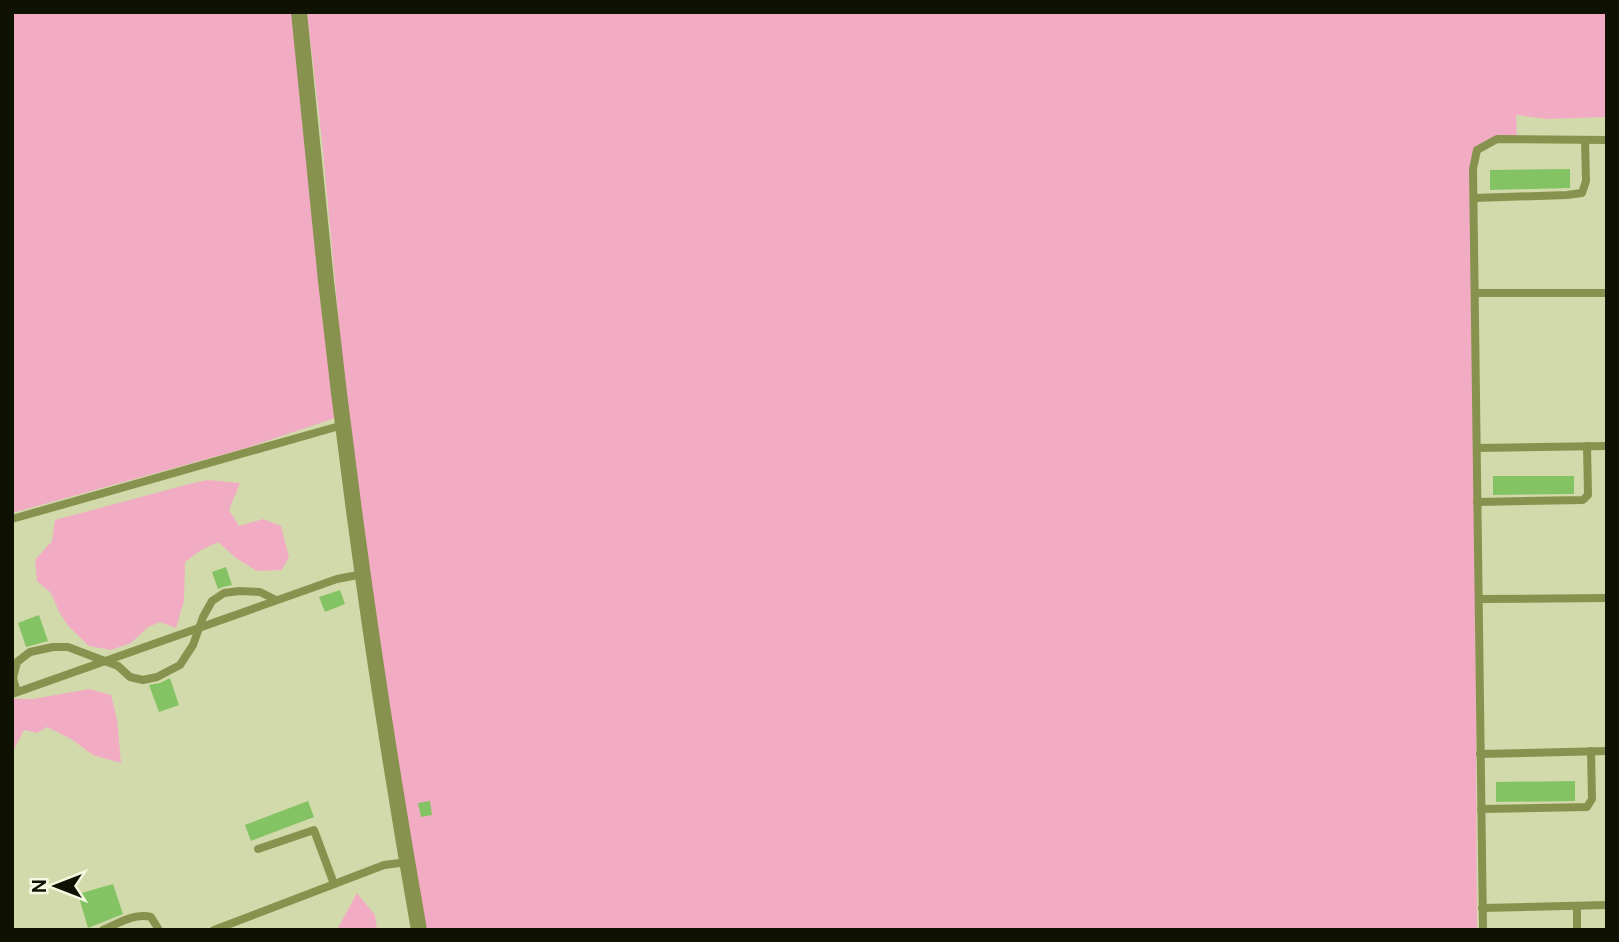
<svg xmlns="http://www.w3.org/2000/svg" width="1619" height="942" font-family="'DM Sans',sans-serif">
<rect width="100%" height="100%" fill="#d2daab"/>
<!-- green -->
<g fill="#f1acc4">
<path d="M 12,12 L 297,12 L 335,418 L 246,448 L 12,513 Z"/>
<path d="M 307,12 L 1607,12 L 1607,117 L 1547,119 L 1516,115 L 1517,139 L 1497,139 L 1477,150 L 1473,169 L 1477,930 L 425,930 L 390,730 L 348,422 L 322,141 Z"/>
<path d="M 208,480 L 240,483 L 229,510 L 239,526 L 263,519 L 281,526 L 289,557 L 282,570 L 257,571 L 236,558 L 218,542 L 201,550 L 185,562 L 184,601 L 176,628 L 160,622 L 148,627 L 131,643 L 111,650 L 89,646 L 69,627 L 59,612 L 51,593 L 37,581 L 35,560 L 52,541 L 55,520 L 193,483 Z"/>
<path d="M 89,689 L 111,695 L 117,719 L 121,763 L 93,755 L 71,739 L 47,727 L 37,733 L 24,730 L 12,753 L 12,699 L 33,699 Z"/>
<path d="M 357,893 L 375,915 L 377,930 L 337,930 Z"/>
</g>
<!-- building -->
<g fill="#84c364">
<path d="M 1570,169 L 1570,188 L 1490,190 L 1490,170 Z"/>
<path d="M 1493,476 L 1574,476 L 1574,494 L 1493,495 Z"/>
<path d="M 226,567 L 232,585 L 223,587 L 218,589 L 212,572 Z"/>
<path d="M 340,590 L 345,604 L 325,612 L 319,597 Z"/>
<path d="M 39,615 L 48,641 L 26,647 L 18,623 Z"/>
<path d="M 170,678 L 179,705 L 159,712 L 149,685 L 160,683 Z"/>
<path d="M 1575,781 L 1575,801 L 1496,802 L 1496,782 Z"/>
<path d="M 308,801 L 314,817 L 251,841 L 245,825 Z"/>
<path d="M 430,801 L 432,815 L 421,817 L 418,803 Z"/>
<path d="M 113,884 L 123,914 L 88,928 L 78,894 Z"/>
</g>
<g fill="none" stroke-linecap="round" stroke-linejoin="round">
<!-- lane -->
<g stroke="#88924f" stroke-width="8">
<path d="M 1474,198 L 1567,195 L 1582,193 L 1586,181 L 1585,140"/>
<path d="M 1475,293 L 1607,293"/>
<path d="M 1477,448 L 1607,446"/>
<path d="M 1477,502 L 1583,500 L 1588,495 L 1587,446"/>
<path d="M 12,519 L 343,425"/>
<path d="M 1479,599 L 1607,598"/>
<path d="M 17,692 L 13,678 L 17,662 L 30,652 L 53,647 L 68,647 L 118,666 L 130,677 L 143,680 L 157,677 L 180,665 L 193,645 L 203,617 L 212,601 L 224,593 L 239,591 L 260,592 L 276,600"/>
<path d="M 12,694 L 337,579 L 363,574"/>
<path d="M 1480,754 L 1607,751"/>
<path d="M 1481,809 L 1587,807 L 1592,799 L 1591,751"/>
<path d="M 258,849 L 314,830 L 334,884"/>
<path d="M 1577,906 L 1577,930"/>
<path d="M 1482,908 L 1607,905"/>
<path d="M 103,930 C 119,923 134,913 151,917 L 159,930"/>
<path d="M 214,930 L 384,865 L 407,862"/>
<path d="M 1483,930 L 1473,169 L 1477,150 L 1497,139 L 1607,140"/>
</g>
<!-- street -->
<path stroke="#88924f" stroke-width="16" d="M 299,12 C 308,102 317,191 326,281 C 350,498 381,715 419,930"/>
</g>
<!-- border -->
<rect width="1619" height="942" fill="none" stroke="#0f1102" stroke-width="28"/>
<!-- north arrow -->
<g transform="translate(56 886) rotate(270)" stroke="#f4f9e0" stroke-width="5" paint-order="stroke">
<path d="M0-5L12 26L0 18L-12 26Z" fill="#0f1102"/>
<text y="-10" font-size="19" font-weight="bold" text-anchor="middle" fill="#0f1102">N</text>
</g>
</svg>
